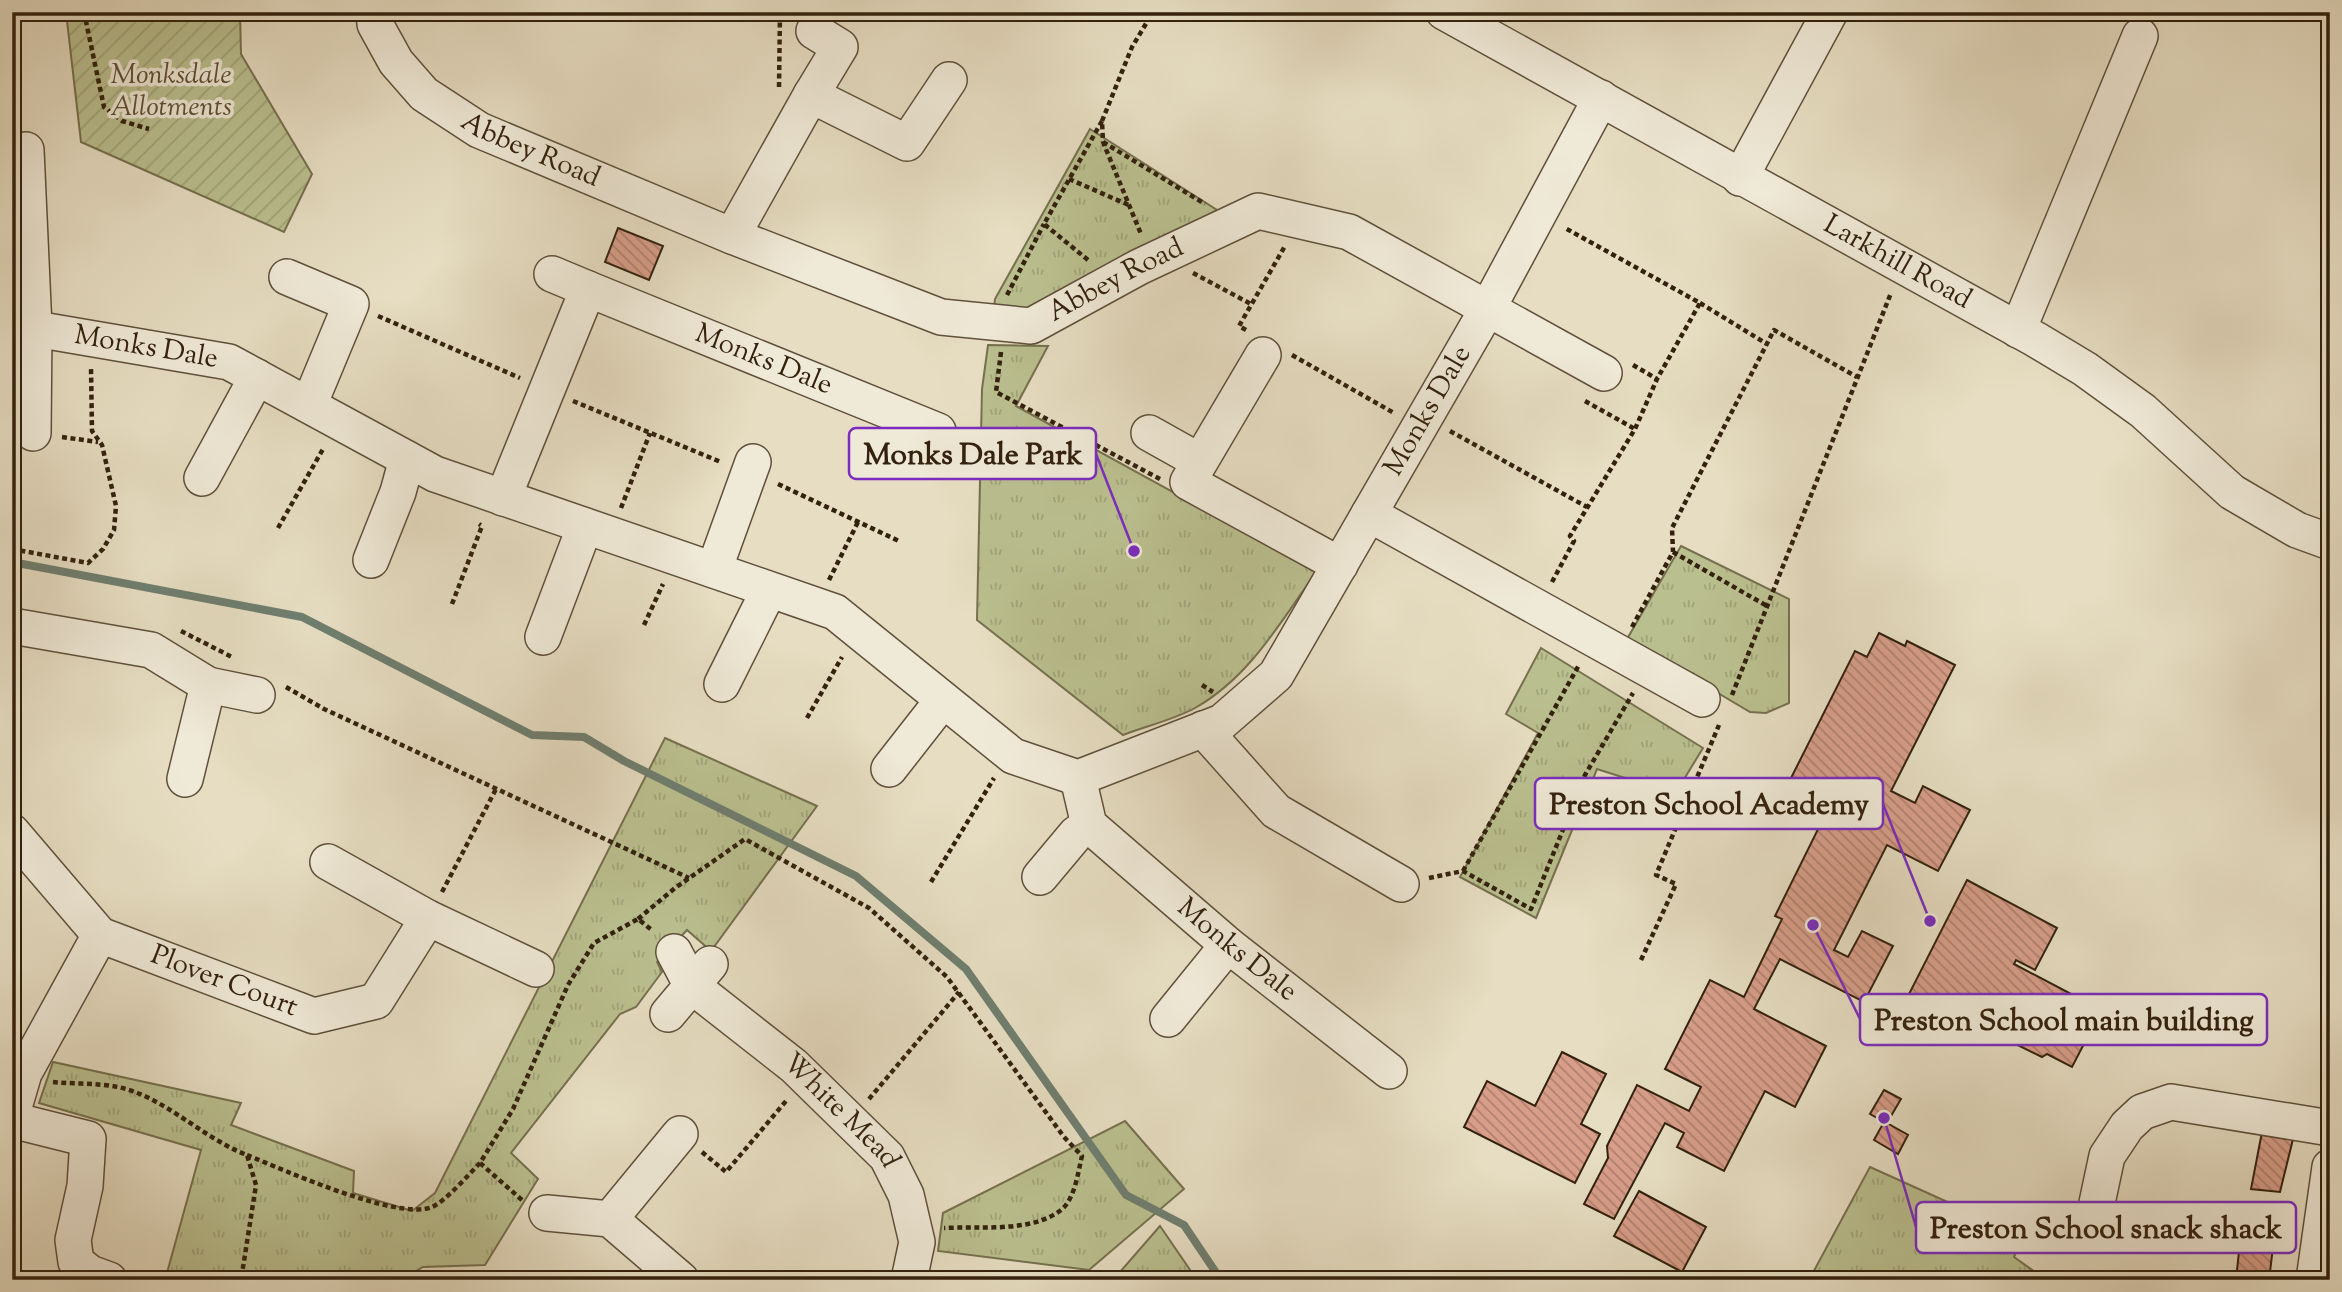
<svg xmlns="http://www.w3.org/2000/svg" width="2342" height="1292" font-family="'Sorts Mill Goudy',serif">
<defs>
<pattern id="grass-tufts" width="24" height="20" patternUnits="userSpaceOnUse" patternTransform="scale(1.75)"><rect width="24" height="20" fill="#babf8f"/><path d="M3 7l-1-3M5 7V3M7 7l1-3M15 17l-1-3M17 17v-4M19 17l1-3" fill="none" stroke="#a0a47a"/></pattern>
<pattern id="garden-furrows" width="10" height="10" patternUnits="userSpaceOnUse" patternTransform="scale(1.75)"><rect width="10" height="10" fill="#babf8f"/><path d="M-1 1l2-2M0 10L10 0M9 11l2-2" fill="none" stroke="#a0a47a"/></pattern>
<pattern id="building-back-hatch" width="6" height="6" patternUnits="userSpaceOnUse" patternTransform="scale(1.75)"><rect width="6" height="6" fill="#d89e8a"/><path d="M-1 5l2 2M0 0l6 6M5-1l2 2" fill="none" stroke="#b0806f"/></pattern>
</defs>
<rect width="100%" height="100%" fill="#e6ddc2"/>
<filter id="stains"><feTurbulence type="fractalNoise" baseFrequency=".00286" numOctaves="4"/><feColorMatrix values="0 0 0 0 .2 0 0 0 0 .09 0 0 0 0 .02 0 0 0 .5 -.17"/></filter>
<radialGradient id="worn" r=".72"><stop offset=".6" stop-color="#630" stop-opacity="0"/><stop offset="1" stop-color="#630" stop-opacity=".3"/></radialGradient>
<!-- grass -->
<g fill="url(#grass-tufts)" stroke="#76704e" stroke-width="2">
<path d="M 1090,129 L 1217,210 L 1034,320 L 992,323 L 995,299 Z"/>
<path d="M 988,345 L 1048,346 L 1016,406 L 1317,571 C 1281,621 1250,677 1195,708 C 1173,720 1146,726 1123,735 L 977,620 L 982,389 Z"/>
<path d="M 1681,546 L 1789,599 L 1789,703 L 1766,713 L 1750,712 L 1627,639 Z"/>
<path d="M 1541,648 L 1703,748 L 1675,794 L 1597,769 L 1536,918 L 1460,877 L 1538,733 L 1506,714 Z"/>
<path d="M 665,738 L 817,806 L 711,951 L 687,930 L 657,962 L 662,972 L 636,1007 L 620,1014 L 511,1153 L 538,1179 L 485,1265 L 423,1267 L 401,1280 L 165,1280 L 201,1150 L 39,1103 L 53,1062 L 241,1103 L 231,1125 L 354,1171 L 353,1193 L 412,1211 L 435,1193 Z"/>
<path d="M 1125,1121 L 1184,1189 L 1089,1270 L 938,1251 L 943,1213 Z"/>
<path d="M 1870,1167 L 2023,1236 L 2014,1257 L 2035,1272 L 2033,1280 L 1809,1280 Z"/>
<path d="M 1160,1226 L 1197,1280 L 1113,1280 Z"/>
</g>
<!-- garden -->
<path fill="url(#garden-furrows)" stroke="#76704e" stroke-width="2" d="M 66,12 L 240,12 L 241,54 L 312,174 L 284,232 L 81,142 Z"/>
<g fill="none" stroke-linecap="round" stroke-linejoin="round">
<!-- stream -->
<path stroke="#6f7e6f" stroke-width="8" d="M 12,562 L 302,617 L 532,735 L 584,737 L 624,761 L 856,876 L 966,969 L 1126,1195 L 1184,1225 L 1221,1280"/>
</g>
<!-- building -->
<g fill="url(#building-back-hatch)" stroke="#33210e" stroke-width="2">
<path d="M 618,228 L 663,246 L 649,280 L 605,262 Z"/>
<path d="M 1879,633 L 1905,646 L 1907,641 L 1955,665 L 1891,791 L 1915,803 L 1923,786 L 1970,810 L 1938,871 L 1887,845 L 1834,950 L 1848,957 L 1862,931 L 1893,946 L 1864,1002 L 1780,959 L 1754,1009 L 1826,1046 L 1795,1107 L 1765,1091 L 1724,1171 L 1677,1147 L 1684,1133 L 1665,1123 L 1614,1219 L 1584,1204 L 1608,1158 L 1607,1146 L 1637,1085 L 1689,1111 L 1701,1087 L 1665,1069 L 1710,980 L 1744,997 L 1782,919 L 1775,916 L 1831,803 L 1789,782 L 1855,651 L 1867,657 Z"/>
<path d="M 1967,880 L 2057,928 L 2035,970 L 2016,960 L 2014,964 L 2073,995 L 2075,1002 L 2099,1015 L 2072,1067 L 2047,1054 L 2042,1057 L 1948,1011 L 1935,1038 L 1903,1023 L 1914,999 L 1908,996 Z"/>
<path d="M 1562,1052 L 1606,1074 L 1581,1124 L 1600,1134 L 1575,1183 L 1464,1127 L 1487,1081 L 1535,1106 Z"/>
<path d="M 1884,1090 L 1901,1099 L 1887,1123 L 1908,1135 L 1898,1154 L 1874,1140 L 1884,1122 L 1870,1114 Z"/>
<path d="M 2262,1132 L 2293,1139 L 2280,1192 L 2251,1189 Z"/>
<path d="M 1639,1191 L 1706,1227 L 1682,1272 L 1614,1236 Z"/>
<path d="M 2240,1242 L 2273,1247 L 2269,1280 L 2236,1280 Z"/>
</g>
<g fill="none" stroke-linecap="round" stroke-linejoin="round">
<defs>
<g id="minor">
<path id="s1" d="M 374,12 L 375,24 L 396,62 L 424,94 L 479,130 L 732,236 L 941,317 L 1031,326 L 1139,267 L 1258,211 L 1349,232 L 1604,373"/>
<path id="s2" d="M 1444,12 L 2035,339 L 2085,369 L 2143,411 L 2232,492 L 2297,530 L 2330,542"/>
<path d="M 811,95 L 840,47 L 814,31"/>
<path d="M 26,150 L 34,328 L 33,433"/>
<path d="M 1740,178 L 1830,12"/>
<path d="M 732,236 L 811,95 L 907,143 L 949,80"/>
<path d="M 552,274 L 588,289"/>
<path d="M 287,277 L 351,304 L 309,405"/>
<path id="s3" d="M 12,325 L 229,362 L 435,474 L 835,612 L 1013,756 L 1078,778 L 1222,722 L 1276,675 L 1488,308 L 1601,98"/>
<path d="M 2018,330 L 2140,36"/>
<path d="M 1263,355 L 1188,482 L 1340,565"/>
<path d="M 1149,433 L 1199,461"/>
<path d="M 202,478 L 257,377"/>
<path id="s4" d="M 503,498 L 588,289 L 938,431"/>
<path d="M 1369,514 L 1702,699"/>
<path d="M 371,560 L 398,492 L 407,459"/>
<path d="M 714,570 L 753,462"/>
<path d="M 12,626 L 151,650 L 208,685 L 185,779"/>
<path d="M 543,637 L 585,526"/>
<path d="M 722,684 L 769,590"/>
<path d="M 208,685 L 257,695"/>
<path d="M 1203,729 L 1276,811 L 1401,884"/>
<path d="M 889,769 L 943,700"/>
<path id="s5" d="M 1078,778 L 1089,825 L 1228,945 L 1389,1071"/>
<path id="s6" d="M 12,832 L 100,935 L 314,1016 L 376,1001 L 428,918"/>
<path d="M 328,862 L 428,918 L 536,969"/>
<path d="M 1040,877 L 1076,834 L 1089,825"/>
<path id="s7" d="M 674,952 L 692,986 L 794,1066 L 887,1157 L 906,1195 L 917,1242 L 909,1280"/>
<path d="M 668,1014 L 710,964"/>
<path d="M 1168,1019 L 1228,945"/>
<path d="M 12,1114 L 24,1073 L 100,935"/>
<path d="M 12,1120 L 88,1139 L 85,1186 L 73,1240 L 76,1262 L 90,1273 L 109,1280"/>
<path d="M 2097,1203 L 2107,1156 L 2127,1126 L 2142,1112 L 2171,1102 L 2330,1128"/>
<path d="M 547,1213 L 610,1219 L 681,1280"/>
<path d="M 610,1219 L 680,1134"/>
<path d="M 2314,1280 L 2330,1167"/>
</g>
</defs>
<!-- minor casing -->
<use href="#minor" stroke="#60503b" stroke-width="38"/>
<!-- path -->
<g stroke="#33210e" stroke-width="4.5" stroke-dasharray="5 3.5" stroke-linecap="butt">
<path d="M 84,12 L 104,107 L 122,121 L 149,129"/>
<path d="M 779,87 L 780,12"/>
<path d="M 1102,121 L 1132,47 L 1153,12"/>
<path d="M 1103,142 L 1205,204"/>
<path d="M 1069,179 L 1131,206"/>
<path d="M 1088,260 L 1044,224 L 1102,121 L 1103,142 L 1141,234"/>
<path d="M 1193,273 L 1251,304"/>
<path d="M 1007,295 L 1044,224"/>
<path d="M 1700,303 L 1767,344"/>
<path d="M 378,316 L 520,378"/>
<path d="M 1246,330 L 1239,326 L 1285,246"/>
<path d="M 1001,352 L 996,392 L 1160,479"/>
<path d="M 1292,355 L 1394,413"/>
<path d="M 1633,365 L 1657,379"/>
<path d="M 573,401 L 721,462"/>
<path d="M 1585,401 L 1635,429"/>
<path d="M 1450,431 L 1587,507"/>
<path d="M 62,437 L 98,442"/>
<path d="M 778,484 L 901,542"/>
<path d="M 621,508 L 650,433"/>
<path d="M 278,528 L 323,449"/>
<path d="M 12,549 L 88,563 L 103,549 L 114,530 L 116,506 L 102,445 L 92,431 L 91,368"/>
<path d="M 1673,552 L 1767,606"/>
<path d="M 829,580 L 858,522"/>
<path d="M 1552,582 L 1574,541 L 1570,536 L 1635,429 L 1657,379 L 1700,303 L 1565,228"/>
<path d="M 452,604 L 482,526 L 479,524"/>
<path d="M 644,625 L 663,584"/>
<path d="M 1632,627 L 1673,552 L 1672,528 L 1774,330 L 1857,377"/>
<path d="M 181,631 L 232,657"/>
<path d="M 1202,685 L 1213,692"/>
<path d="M 286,687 L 324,709 L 689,878"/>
<path d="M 1732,695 L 1891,293"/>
<path d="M 807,718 L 842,657"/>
<path d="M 1463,871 L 1579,665"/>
<path d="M 1429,878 L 1463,871 L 1531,909 L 1585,775 L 1633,693"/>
<path d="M 931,882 L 994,778"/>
<path d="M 442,892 L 496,789"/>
<path d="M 638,919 L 675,888 L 745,839 L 869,908 L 947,977 L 1064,1137 L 1082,1156 C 1078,1172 1075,1199 1061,1210 C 1031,1233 980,1226 944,1228"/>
<path d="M 1641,960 L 1676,884 L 1656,875 L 1719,725"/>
<path d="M 53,1082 C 74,1084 98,1083 118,1087 C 165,1097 202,1138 247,1155 L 256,1185 L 241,1280"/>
<path d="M 869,1099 L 959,992"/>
<path d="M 702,1152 L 726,1172 L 786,1101"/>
<path d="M 247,1155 C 284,1170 397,1221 432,1207 C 446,1201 469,1174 480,1163"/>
<path d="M 522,1200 L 480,1163 L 513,1109 L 568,985 L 594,943 L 638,919 L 653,931"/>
</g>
<!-- minor -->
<use href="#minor" stroke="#efe9d7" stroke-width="35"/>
</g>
<g text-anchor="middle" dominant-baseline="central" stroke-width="7" stroke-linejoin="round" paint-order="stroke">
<!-- park labels -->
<g font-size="28" font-style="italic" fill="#5c5035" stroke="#efe9d7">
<text x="171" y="76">Monksdale<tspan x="171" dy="32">Allotments</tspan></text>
</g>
<!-- street labels -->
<g font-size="28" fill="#33210e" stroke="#efe9d7">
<text stroke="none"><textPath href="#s1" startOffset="219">Abbey Road</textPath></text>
<text stroke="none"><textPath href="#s2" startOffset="518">Larkhill Road</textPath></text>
<text stroke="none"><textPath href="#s1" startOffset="849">Abbey Road</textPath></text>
<text stroke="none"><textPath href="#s3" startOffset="136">Monks Dale</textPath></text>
<text stroke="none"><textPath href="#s4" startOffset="415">Monks Dale</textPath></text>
<text stroke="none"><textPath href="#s3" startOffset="1706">Monks Dale</textPath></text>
<text stroke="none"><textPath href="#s5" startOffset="242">Monks Dale</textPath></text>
<text stroke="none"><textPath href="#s6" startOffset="268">Plover Court</textPath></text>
<text stroke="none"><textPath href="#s7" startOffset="233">White Mead</textPath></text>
</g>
</g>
<!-- callouts -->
<path fill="none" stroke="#7b2cbf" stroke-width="2.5" d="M1134 551L1096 454M1930 921L1883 804M1813 925L1860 1019M1884 1118L1916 1227"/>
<g fill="#7b2cbf" stroke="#efe9d7" stroke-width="2.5">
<circle cx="1134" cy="551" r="7"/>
<circle cx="1930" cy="921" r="7"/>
<circle cx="1813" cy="925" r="7"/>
<circle cx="1884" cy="1118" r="7"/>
</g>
<g fill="#efe9d7" stroke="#7b2cbf" stroke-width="2.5">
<rect x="849" y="428" width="247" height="51" rx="7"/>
<rect x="1535" y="778" width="348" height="51" rx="7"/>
<rect x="1860" y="994" width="407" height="51" rx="7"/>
<rect x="1916" y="1202" width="380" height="51" rx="7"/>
</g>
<g font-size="30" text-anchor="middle" font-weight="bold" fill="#33210e">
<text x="973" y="464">Monks Dale Park</text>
<text x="1709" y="814">Preston School Academy</text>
<text x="2064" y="1030">Preston School main building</text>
<text x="2106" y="1238">Preston School snack shack</text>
</g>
<!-- margin -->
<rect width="2342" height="1292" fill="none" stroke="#e6ddc2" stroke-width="42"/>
<rect x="14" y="14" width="2314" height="1264" fill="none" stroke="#33210e" stroke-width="3.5"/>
<rect x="21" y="21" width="2300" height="1250" fill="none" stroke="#33210e" stroke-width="2"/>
<rect width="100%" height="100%" filter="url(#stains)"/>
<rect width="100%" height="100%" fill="url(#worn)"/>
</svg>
